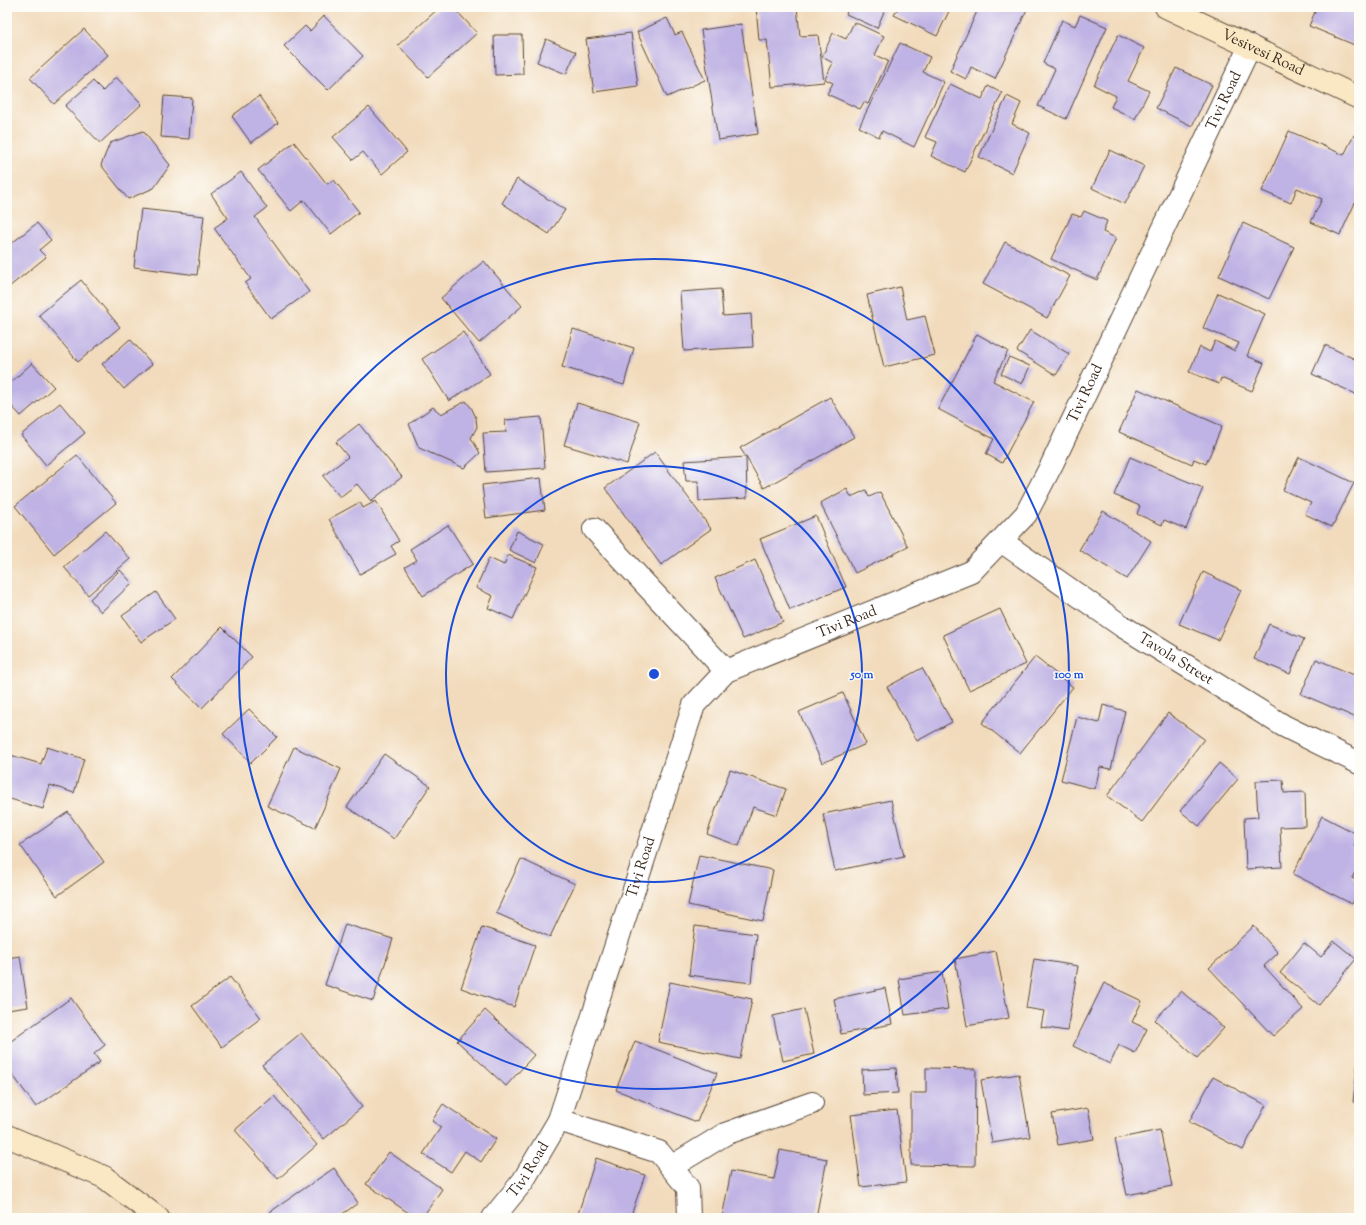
<svg xmlns="http://www.w3.org/2000/svg" width="1366" height="1225" font-family="'Sorts Mill Goudy',serif">
<rect width="100%" height="100%" fill="#fdfcf7"/>
<filter id="ink" filterUnits="userSpaceOnUse"><feTurbulence type="fractalNoise" baseFrequency=".025" numOctaves="2"/><feDisplacementMap in="SourceGraphic" scale="8" xChannelSelector="R" yChannelSelector="G"/><feConvolveMatrix kernelMatrix="1 2 1 2 8 2 1 2 1" color-interpolation-filters="sRGB"/></filter>
<filter id="wash" filterUnits="userSpaceOnUse"><feTurbulence type="fractalNoise" baseFrequency=".012" numOctaves="4" result="noise"/><feDisplacementMap in="SourceGraphic" scale="16" xChannelSelector="R" yChannelSelector="G"/><feGaussianBlur stdDeviation="0.9" result="paint"/><feColorMatrix in="noise" values="0 0 0 0 0 0 0 0 0 0 0 0 0 0 0 0 0 1.4 0 .05"/><feComposite in="paint" operator="in"/></filter>
<g filter="url(#wash)">
<rect width="100%" height="100%" fill="#f2dbbc"/>
<g id="blocks">
<!-- building -->
<g fill="#bfb2e4">
<path d="M 440,7 L 453,7 L 477,33 L 428,77 L 398,45 Z"/>
<path d="M 756,7 L 797,7 L 800,36 L 818,35 L 824,82 L 772,87 L 767,40 L 759,40 Z"/>
<path d="M 849,7 L 886,7 L 877,28 L 846,14 Z"/>
<path d="M 899,7 L 951,7 L 937,36 L 894,15 Z"/>
<path d="M 979,7 L 1028,7 L 995,79 L 971,67 L 966,79 L 950,71 Z"/>
<path d="M 1317,7 L 1359,7 L 1359,41 L 1357,46 L 1309,26 Z"/>
<path d="M 1080,15 L 1107,27 L 1066,119 L 1038,106 L 1055,69 L 1043,63 L 1062,20 L 1075,26 Z"/>
<path d="M 324,16 L 363,56 L 328,90 L 284,46 L 305,26 L 310,31 Z"/>
<path d="M 667,18 L 675,35 L 682,32 L 705,80 L 667,97 L 637,32 Z"/>
<path d="M 854,22 L 884,36 L 875,55 L 888,61 L 868,104 L 864,102 L 860,109 L 827,94 L 833,83 L 825,79 L 833,63 L 822,57 L 833,33 L 846,39 Z"/>
<path d="M 741,24 L 758,134 L 718,140 L 701,30 Z"/>
<path d="M 84,29 L 108,55 L 54,104 L 30,78 Z"/>
<path d="M 631,33 L 638,86 L 594,92 L 586,39 Z"/>
<path d="M 494,35 L 522,35 L 523,74 L 495,75 Z"/>
<path d="M 1118,35 L 1144,48 L 1128,81 L 1149,91 L 1135,119 L 1111,107 L 1116,96 L 1094,85 Z"/>
<path d="M 546,39 L 576,52 L 566,74 L 537,62 Z"/>
<path d="M 900,43 L 930,57 L 923,72 L 944,82 L 914,147 L 882,131 L 879,137 L 859,127 Z"/>
<path d="M 1176,68 L 1212,85 L 1192,126 L 1156,108 Z"/>
<path d="M 116,77 L 142,104 L 100,143 L 65,106 L 93,81 L 103,91 Z"/>
<path d="M 950,84 L 982,99 L 988,86 L 1002,93 L 965,172 L 931,156 L 937,142 L 925,137 Z"/>
<path d="M 164,96 L 192,98 L 189,139 L 161,137 Z"/>
<path d="M 259,96 L 278,123 L 251,143 L 232,116 Z"/>
<path d="M 1007,96 L 1021,103 L 1012,124 L 1030,133 L 1012,173 L 979,157 Z"/>
<path d="M 369,107 L 407,152 L 382,174 L 363,152 L 353,160 L 333,137 Z"/>
<path d="M 143,131 L 170,165 L 154,188 L 128,199 L 101,165 L 110,143 Z"/>
<path d="M 1289,131 L 1344,155 L 1354,135 L 1359,137 L 1359,204 L 1355,203 L 1340,235 L 1311,222 L 1322,199 L 1297,188 L 1291,203 L 1262,191 Z"/>
<path d="M 294,142 L 327,184 L 334,180 L 359,212 L 331,234 L 304,200 L 291,211 L 258,170 Z"/>
<path d="M 1110,150 L 1144,166 L 1125,204 L 1092,188 Z"/>
<path d="M 241,172 L 267,208 L 255,217 L 309,292 L 271,319 L 245,283 L 251,279 L 214,228 L 228,218 L 211,194 Z"/>
<path d="M 517,179 L 565,210 L 549,234 L 502,203 Z"/>
<path d="M 141,209 L 204,216 L 197,275 L 134,267 Z"/>
<path d="M 1084,211 L 1107,221 L 1103,232 L 1116,238 L 1097,280 L 1051,259 L 1072,214 L 1081,217 Z"/>
<path d="M 37,223 L 51,240 L 39,250 L 46,257 L 9,287 L 7,284 L 7,247 Z"/>
<path d="M 1243,223 L 1294,247 L 1269,299 L 1219,276 Z"/>
<path d="M 1005,242 L 1070,276 L 1047,318 L 983,284 Z"/>
<path d="M 484,261 L 522,306 L 479,343 L 441,298 Z"/>
<path d="M 81,280 L 120,327 L 78,362 L 39,315 Z"/>
<path d="M 900,287 L 907,320 L 925,316 L 935,355 L 884,367 L 867,295 Z"/>
<path d="M 721,289 L 723,316 L 751,314 L 753,347 L 684,351 L 680,292 Z"/>
<path d="M 1218,293 L 1265,314 L 1247,356 L 1264,363 L 1252,391 L 1221,378 L 1219,384 L 1189,372 L 1200,347 L 1210,352 L 1215,341 L 1235,351 L 1239,343 L 1203,328 Z"/>
<path d="M 573,329 L 634,348 L 624,385 L 562,367 Z"/>
<path d="M 1030,330 L 1069,354 L 1056,375 L 1017,351 Z"/>
<path d="M 463,332 L 490,374 L 449,401 L 422,359 Z"/>
<path d="M 977,334 L 1008,351 L 993,381 L 1034,402 L 1002,463 L 986,454 L 994,439 L 938,409 Z"/>
<path d="M 130,339 L 152,364 L 124,389 L 102,364 Z"/>
<path d="M 1325,345 L 1359,361 L 1359,393 L 1358,395 L 1312,374 Z"/>
<path d="M 1009,357 L 1030,366 L 1022,384 L 1001,374 Z"/>
<path d="M 32,363 L 54,387 L 21,416 L 7,401 L 7,386 Z"/>
<path d="M 1138,389 L 1222,426 L 1206,464 L 1194,459 L 1192,464 L 1119,432 Z"/>
<path d="M 830,397 L 854,437 L 764,488 L 746,457 L 747,498 L 699,501 L 698,481 L 686,481 L 684,461 L 746,457 L 740,448 Z"/>
<path d="M 466,401 L 472,409 L 476,418 L 477,427 L 471,438 L 480,453 L 464,468 L 419,448 L 409,424 L 433,407 L 441,414 Z"/>
<path d="M 60,403 L 85,433 L 46,465 L 21,435 Z"/>
<path d="M 577,403 L 640,422 L 627,464 L 564,445 Z"/>
<path d="M 541,417 L 545,468 L 486,472 L 483,433 L 506,432 L 505,420 Z"/>
<path d="M 359,424 L 402,477 L 371,501 L 357,484 L 340,497 L 323,476 L 348,457 L 336,442 Z"/>
<path d="M 655,452 L 711,529 L 661,565 L 605,488 Z"/>
<path d="M 77,455 L 116,503 L 54,554 L 15,506 Z"/>
<path d="M 1130,457 L 1203,488 L 1186,529 L 1164,520 L 1162,525 L 1137,514 L 1140,506 L 1114,495 Z"/>
<path d="M 1299,457 L 1354,483 L 1332,527 L 1305,514 L 1311,503 L 1283,490 Z"/>
<path d="M 541,478 L 545,510 L 486,518 L 482,485 Z"/>
<path d="M 847,489 L 851,497 L 866,490 L 869,497 L 880,492 L 908,547 L 855,573 L 820,503 Z"/>
<path d="M 376,501 L 399,541 L 391,546 L 396,554 L 360,574 L 329,519 L 360,502 L 363,508 Z"/>
<path d="M 1103,511 L 1151,541 L 1127,579 L 1079,550 Z"/>
<path d="M 816,516 L 846,587 L 790,610 L 760,539 Z"/>
<path d="M 448,525 L 473,564 L 423,596 L 405,567 L 417,560 L 410,549 Z"/>
<path d="M 105,531 L 130,559 L 88,595 L 64,567 Z"/>
<path d="M 517,531 L 544,544 L 536,563 L 509,550 Z"/>
<path d="M 508,555 L 537,567 L 513,619 L 488,608 L 493,596 L 476,588 L 489,558 L 504,565 Z"/>
<path d="M 755,560 L 783,622 L 743,639 L 715,578 Z"/>
<path d="M 120,570 L 132,583 L 101,612 L 90,599 Z"/>
<path d="M 1203,572 L 1241,590 L 1218,640 L 1179,624 Z"/>
<path d="M 156,592 L 175,619 L 141,642 L 122,616 Z"/>
<path d="M 1000,609 L 1026,664 L 969,690 L 943,635 Z"/>
<path d="M 1269,624 L 1304,639 L 1290,674 L 1254,659 Z"/>
<path d="M 222,627 L 252,657 L 202,708 L 172,679 Z"/>
<path d="M 1035,657 L 1073,687 L 1020,753 L 982,723 Z"/>
<path d="M 1316,659 L 1359,677 L 1359,719 L 1301,694 Z"/>
<path d="M 922,668 L 952,722 L 917,741 L 887,687 Z"/>
<path d="M 843,693 L 866,744 L 822,763 L 799,712 Z"/>
<path d="M 1103,705 L 1125,711 L 1111,769 L 1100,767 L 1095,789 L 1061,780 L 1077,717 L 1099,723 Z"/>
<path d="M 249,709 L 277,737 L 251,763 L 223,734 Z"/>
<path d="M 1168,713 L 1204,739 L 1142,822 L 1107,796 Z"/>
<path d="M 47,747 L 84,759 L 74,793 L 50,785 L 43,809 L 7,798 L 7,754 L 41,764 Z"/>
<path d="M 294,747 L 341,769 L 315,828 L 267,806 Z"/>
<path d="M 384,754 L 430,786 L 394,839 L 347,807 Z"/>
<path d="M 1219,763 L 1238,779 L 1199,826 L 1180,811 Z"/>
<path d="M 730,770 L 786,789 L 777,815 L 753,807 L 739,846 L 707,834 Z"/>
<path d="M 1283,780 L 1284,793 L 1305,792 L 1306,826 L 1280,827 L 1282,867 L 1246,869 L 1244,818 L 1258,817 L 1256,781 Z"/>
<path d="M 891,800 L 904,856 L 835,871 L 823,814 Z"/>
<path d="M 68,812 L 104,862 L 57,896 L 20,845 Z"/>
<path d="M 1322,816 L 1359,835 L 1354,846 L 1359,848 L 1359,865 L 1352,878 L 1359,881 L 1359,890 L 1352,904 L 1293,874 Z"/>
<path d="M 699,855 L 773,870 L 763,921 L 688,905 Z"/>
<path d="M 521,859 L 575,884 L 550,937 L 496,913 Z"/>
<path d="M 345,924 L 393,939 L 373,1001 L 325,985 Z"/>
<path d="M 695,926 L 756,934 L 751,983 L 689,975 Z"/>
<path d="M 1254,926 L 1278,953 L 1264,966 L 1303,1009 L 1273,1036 L 1209,968 Z"/>
<path d="M 482,927 L 535,945 L 514,1007 L 461,988 Z"/>
<path d="M 1334,941 L 1356,959 L 1319,1005 L 1280,973 L 1304,943 L 1321,957 Z"/>
<path d="M 996,951 L 1009,1018 L 967,1026 L 955,959 Z"/>
<path d="M 20,956 L 28,1007 L 7,1010 L 7,958 Z"/>
<path d="M 1034,959 L 1078,966 L 1067,1031 L 1041,1027 L 1044,1011 L 1026,1008 Z"/>
<path d="M 942,972 L 948,1009 L 905,1015 L 899,979 Z"/>
<path d="M 230,977 L 261,1018 L 222,1047 L 192,1006 Z"/>
<path d="M 670,982 L 752,999 L 740,1059 L 658,1042 Z"/>
<path d="M 1104,983 L 1142,1001 L 1132,1022 L 1147,1029 L 1135,1053 L 1119,1045 L 1110,1064 L 1073,1046 Z"/>
<path d="M 885,988 L 892,1024 L 841,1034 L 834,999 Z"/>
<path d="M 1181,991 L 1224,1028 L 1197,1058 L 1155,1020 Z"/>
<path d="M 71,998 L 105,1045 L 94,1054 L 100,1062 L 36,1107 L 7,1067 L 7,1044 Z"/>
<path d="M 804,1009 L 814,1054 L 783,1061 L 773,1016 Z"/>
<path d="M 485,1010 L 534,1055 L 506,1086 L 457,1041 Z"/>
<path d="M 301,1033 L 362,1107 L 324,1139 L 262,1065 Z"/>
<path d="M 635,1041 L 717,1073 L 697,1122 L 616,1090 Z"/>
<path d="M 1358,1060 L 1359,1060 L 1359,1103 L 1353,1102 Z"/>
<path d="M 896,1068 L 898,1093 L 863,1095 L 862,1070 Z"/>
<path d="M 926,1068 L 976,1069 L 975,1166 L 911,1165 L 911,1093 L 926,1093 Z"/>
<path d="M 1019,1074 L 1030,1137 L 992,1143 L 981,1080 Z"/>
<path d="M 1213,1077 L 1266,1105 L 1243,1150 L 1189,1122 Z"/>
<path d="M 274,1096 L 317,1145 L 278,1179 L 235,1130 Z"/>
<path d="M 443,1104 L 496,1139 L 481,1162 L 465,1151 L 451,1172 L 423,1154 L 441,1127 L 432,1121 Z"/>
<path d="M 1088,1108 L 1094,1139 L 1058,1145 L 1052,1114 Z"/>
<path d="M 897,1110 L 906,1182 L 861,1187 L 851,1115 Z"/>
<path d="M 1160,1130 L 1172,1186 L 1127,1195 L 1115,1139 Z"/>
<path d="M 780,1150 L 827,1159 L 816,1218 L 722,1218 L 731,1171 L 774,1179 Z"/>
<path d="M 389,1152 L 442,1189 L 422,1218 L 416,1218 L 366,1184 Z"/>
<path d="M 596,1158 L 645,1175 L 630,1218 L 581,1218 L 577,1217 Z"/>
<path d="M 334,1168 L 358,1203 L 337,1218 L 274,1218 L 270,1212 Z"/>
</g>
</g>
</g>
<g filter="url(#ink)">
<use href="#blocks" fill-opacity="0" stroke="#564536" stroke-width="1"/>
<g fill="none" stroke-linecap="round" stroke-linejoin="round">
<defs>
<g id="street">
<path d="M 594,529 L 726,671"/>
<path id="s1" d="M 1001,541 L 1122,626 L 1284,726 L 1359,763"/>
<path d="M 559,1120 L 659,1152 L 688,1188 L 689,1218"/>
<path d="M 671,1167 L 725,1134 L 812,1103"/>
<path id="s2" d="M 493,1218 L 523,1181 L 559,1120 L 694,705 L 726,671 L 971,572 L 1026,514 L 1052,464 L 1250,46"/>
</g>
<g id="secondary">
<path id="s3" d="M 1166,7 L 1359,98"/>
<path d="M 7,1136 L 104,1177 L 158,1218"/>
</g>
</defs>
<!-- street casing -->
<use href="#street" stroke="#564536" stroke-width="24"/>
<!-- secondary casing -->
<use href="#secondary" stroke="#564536" stroke-width="24"/>
<!-- street -->
<use href="#street" stroke="#fff" stroke-width="22"/>
<!-- secondary -->
<use href="#secondary" stroke="#fae7c3" stroke-width="22"/>
</g>
</g>
<!-- distance rings -->
<g fill="none" stroke="#1d4ed8" stroke-width="2">
<circle cx="654" cy="674" r="208"/>
<circle cx="654" cy="674" r="415"/>
</g>
<g text-anchor="middle" dominant-baseline="central" stroke-width="3" stroke-linejoin="round" paint-order="stroke">
<!-- street labels -->
<g font-size="15" fill="#3b2a1e" stroke="#fdfcf7">
<text stroke="none"><textPath href="#s3" startOffset="107">Vesivesi Road</textPath></text>
<text stroke="none"><textPath href="#s2" startOffset="1404">Tivi Road</textPath></text>
<text stroke="none"><textPath href="#s2" startOffset="1080">Tivi Road</textPath></text>
<text stroke="none"><textPath href="#s2" startOffset="732">Tivi Road</textPath></text>
<text stroke="none"><textPath href="#s1" startOffset="211">Tavola Street</textPath></text>
<text stroke="none"><textPath href="#s2" startOffset="384">Tivi Road</textPath></text>
<text stroke="none"><textPath href="#s2" startOffset="60">Tivi Road</textPath></text>
</g>
</g>
<circle cx="654" cy="674" r="6" fill="#1d4ed8" stroke="#fdfcf7" stroke-width="2"/>
<g font-size="12" text-anchor="middle" font-weight="bold" fill="#1d4ed8" stroke="#fdfcf7" stroke-width="3" stroke-linejoin="round" paint-order="stroke">
<text x="862" y="678">50 m</text>
<text x="1069" y="678">100 m</text>
</g>
<!-- margin -->
<rect width="1366" height="1225" fill="none" stroke="#fdfcf7" stroke-width="24"/>
</svg>
